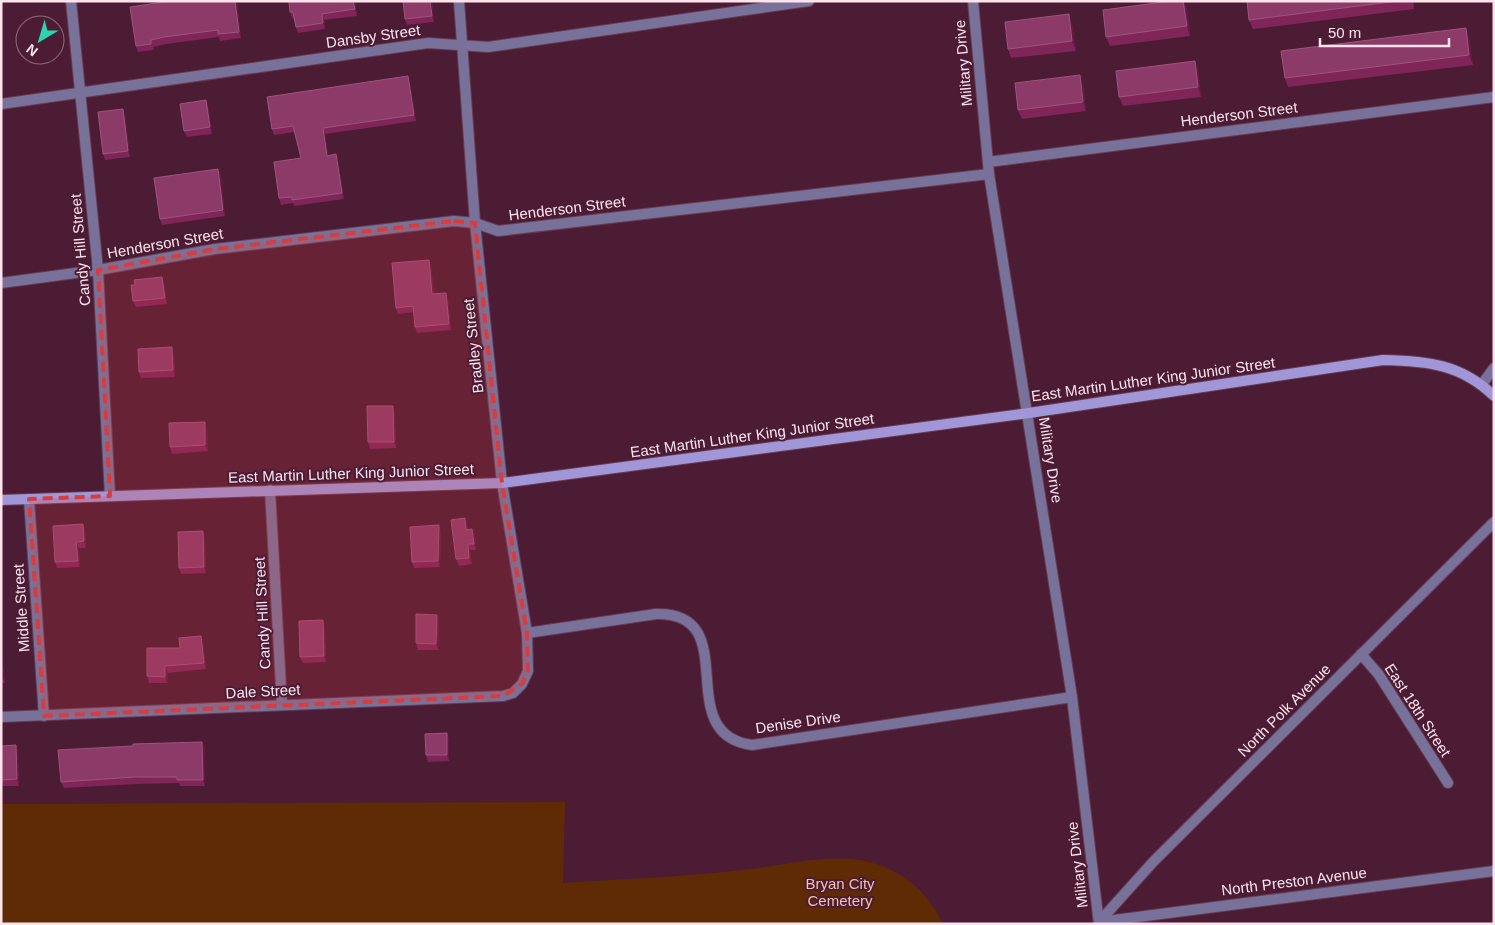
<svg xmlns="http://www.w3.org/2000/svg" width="1495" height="925" font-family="Helvetica,sans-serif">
<rect width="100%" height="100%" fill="#4b1c34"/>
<!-- green -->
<path fill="#5f2b05" d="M 565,802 L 563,883 C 622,879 682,877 742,870 C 782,866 826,853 866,861 C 901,869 928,892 943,924 L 1,924 L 1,804 Z"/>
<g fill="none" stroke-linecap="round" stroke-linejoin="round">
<defs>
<g id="street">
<path d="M 71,1 L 98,270 L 110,496"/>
<path d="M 973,1 L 989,174 L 1072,697 L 1099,924"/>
<path d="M 1,104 L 428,43 L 488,47 L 809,1"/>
<path d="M 988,162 L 1494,97"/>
<path d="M 1,283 L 98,270 L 215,249 L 454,221 L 475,223 L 498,231 L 989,174"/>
<path d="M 1482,384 L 1494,368"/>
<path d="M 270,490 L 282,705"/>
<path d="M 29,499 L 44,716"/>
<path d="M 527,633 L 656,614 C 746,612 669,734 752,745 L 1072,697"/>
<path d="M 1361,654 L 1379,675 L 1448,783"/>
<path d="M 1,717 L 503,696 L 513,693 L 522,684 L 528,671 L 527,633 L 502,483 L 475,223 L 459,1"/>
<path d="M 1099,922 L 1153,862 L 1494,522"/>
<path d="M 1099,922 L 1494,871"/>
</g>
<path id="secondary" d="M 1,500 L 502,483 L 1029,413 L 1383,360 C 1427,361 1461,364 1494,396"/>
</defs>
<!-- street casing -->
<use href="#street" stroke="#673c52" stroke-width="12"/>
<!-- secondary casing -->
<use href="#secondary" stroke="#673c52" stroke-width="12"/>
<!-- street -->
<use href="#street" stroke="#78729b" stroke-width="10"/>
<!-- secondary -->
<use href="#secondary" stroke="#a197d8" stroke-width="10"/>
</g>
<!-- wall -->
<g fill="#7f2558">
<path d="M 355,1 L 357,16 L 324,20 L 325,29 L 298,33 L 296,27 L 294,19 L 293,19 L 290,12 Z"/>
<path d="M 432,1 L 434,22 L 407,25 L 405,19 Z"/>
<path d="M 1184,1 L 1187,9 L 1190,36 L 1110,46 L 1106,37 Z"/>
<path d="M 1247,1 L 1413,1 L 1414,9 L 1253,29 L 1249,20 Z"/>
<path d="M 237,3 L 241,38 L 220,41 L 219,37 L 166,44 L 153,47 L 154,50 L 138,52 L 136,46 Z"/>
<path d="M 1072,24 L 1076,51 L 1011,58 L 1008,49 Z"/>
<path d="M 1469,38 L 1473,65 L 1288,87 L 1285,78 Z"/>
<path d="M 1198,70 L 1201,97 L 1123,106 L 1119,97 Z"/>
<path d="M 410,83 L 416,121 L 325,134 L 328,155 L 338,160 L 344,199 L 294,206 L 293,203 L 281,205 L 279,198 L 301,158 L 295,132 L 274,135 L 272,129 Z"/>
<path d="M 1083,84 L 1086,111 L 1022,119 L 1018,110 Z"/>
<path d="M 206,100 L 208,106 L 212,134 L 187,137 L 184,131 Z"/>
<path d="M 125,115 L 130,157 L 105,160 L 103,154 Z"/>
<path d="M 218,169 L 221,175 L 225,216 L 162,225 L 160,219 Z"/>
<path d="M 429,260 L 431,266 L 434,294 L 448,299 L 451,330 L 417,333 L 415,327 L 414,312 L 398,314 L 396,308 Z"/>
<path d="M 162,277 L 164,283 L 167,304 L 136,307 L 133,301 Z"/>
<path d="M 174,353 L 175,377 L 141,378 L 139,372 Z"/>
<path d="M 395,412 L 396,448 L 370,449 L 368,442 Z"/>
<path d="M 205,422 L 207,429 L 208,451 L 172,454 L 170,447 Z"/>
<path d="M 465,518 L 467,525 L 468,529 L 475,535 L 476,550 L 470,550 L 472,564 L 459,566 L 456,559 Z"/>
<path d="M 83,524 L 85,530 L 86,548 L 79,548 L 80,567 L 57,568 L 55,562 Z"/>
<path d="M 203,531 L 205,537 L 206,573 L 181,574 L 179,568 Z"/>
<path d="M 441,531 L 440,567 L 414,568 L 412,562 Z"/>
<path d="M 323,620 L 325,627 L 326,662 L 303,663 L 300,657 Z"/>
<path d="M 439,621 L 438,650 L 418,650 L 416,643 Z"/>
<path d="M 201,636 L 203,642 L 206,669 L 168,673 L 167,683 L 149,683 L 147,676 L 180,648 Z"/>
<path d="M 1,648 L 5,683 L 1,683 Z"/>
<path d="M 447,733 L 449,740 L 449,761 L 428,762 L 426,755 Z"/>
<path d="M 202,742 L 205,748 L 205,786 L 180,786 L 179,783 L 137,784 L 64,788 L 61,782 L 133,746 Z"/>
<path d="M 16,745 L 18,751 L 19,786 L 1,786 L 1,746 Z"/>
</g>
<!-- shaded-wall -->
<g fill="#641943">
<path d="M 235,1 L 236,1 L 237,3 L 241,38 L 239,32 Z"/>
<path d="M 353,1 L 355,1 L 357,16 L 355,9 Z"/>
<path d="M 430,1 L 432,1 L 434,22 L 432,16 Z"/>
<path d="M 1184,1 L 1187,9 L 1190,36 L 1187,26 Z"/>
<path d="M 322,14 L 324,20 L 325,29 L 323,23 Z"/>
<path d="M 1069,14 L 1072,24 L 1076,51 L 1072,41 Z"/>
<path d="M 1466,28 L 1469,38 L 1473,65 L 1469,55 Z"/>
<path d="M 1195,61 L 1198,70 L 1201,97 L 1198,87 Z"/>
<path d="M 1080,75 L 1083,84 L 1086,111 L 1083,102 Z"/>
<path d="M 408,76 L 410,83 L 416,121 L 414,115 Z"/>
<path d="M 206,100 L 208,106 L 212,134 L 210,127 Z"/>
<path d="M 123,109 L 125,115 L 130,157 L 128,151 Z"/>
<path d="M 323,128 L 325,134 L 329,162 L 327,156 Z"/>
<path d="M 336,154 L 338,160 L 344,199 L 342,193 Z"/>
<path d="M 218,169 L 221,175 L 225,216 L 223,210 Z"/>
<path d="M 429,260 L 431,266 L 434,300 L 432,294 Z"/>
<path d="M 162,277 L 164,283 L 167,304 L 165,298 Z"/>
<path d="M 446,293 L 448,299 L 451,330 L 449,324 Z"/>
<path d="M 172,347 L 174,353 L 175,377 L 173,370 Z"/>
<path d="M 393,406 L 395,412 L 396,448 L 394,442 Z"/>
<path d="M 205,422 L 207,429 L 208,451 L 205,445 Z"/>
<path d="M 465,518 L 467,525 L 468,536 L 466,530 Z"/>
<path d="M 83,524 L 85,530 L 86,548 L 84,541 Z"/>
<path d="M 439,525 L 441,531 L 440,567 L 438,561 Z"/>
<path d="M 472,529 L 475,535 L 476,550 L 474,544 Z"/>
<path d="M 203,531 L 205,537 L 206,573 L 204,567 Z"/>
<path d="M 76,542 L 79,548 L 80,567 L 78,561 Z"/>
<path d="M 468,544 L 470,550 L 472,564 L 469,558 Z"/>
<path d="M 437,615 L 439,621 L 438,650 L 436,644 Z"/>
<path d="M 323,620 L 325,627 L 326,662 L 324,656 Z"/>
<path d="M 201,636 L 203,642 L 206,669 L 204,663 Z"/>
<path d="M 1,648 L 5,683 L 2,677 L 1,665 Z"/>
<path d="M 165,666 L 168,673 L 167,683 L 165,677 Z"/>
<path d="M 447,733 L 449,740 L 449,761 L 447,755 Z"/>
<path d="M 202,742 L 205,748 L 205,786 L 203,780 Z"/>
<path d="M 16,745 L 18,751 L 19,786 L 17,779 Z"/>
</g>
<!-- building -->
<g fill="#8c3a68" stroke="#9e547d">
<path d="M 171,1 L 235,1 L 239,32 L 218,34 L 218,30 L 164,37 L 151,40 L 151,44 L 136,46 L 130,7 Z"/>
<path d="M 289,1 L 353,1 L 355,9 L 322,14 L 323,23 L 296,27 L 293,12 L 290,12 Z"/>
<path d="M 403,1 L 430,1 L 432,16 L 405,19 Z"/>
<path d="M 1171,1 L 1183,1 L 1187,26 L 1106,37 L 1103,10 Z"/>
<path d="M 1247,1 L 1398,1 L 1249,20 Z"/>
<path d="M 1069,14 L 1072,41 L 1008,49 L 1005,22 Z"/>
<path d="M 1466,28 L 1469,55 L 1285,78 L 1281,51 Z"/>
<path d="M 1195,61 L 1198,87 L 1119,97 L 1116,71 Z"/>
<path d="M 1080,75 L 1083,102 L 1018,110 L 1015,83 Z"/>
<path d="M 408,76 L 414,115 L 323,128 L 327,156 L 336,154 L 342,193 L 292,200 L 292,197 L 279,198 L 274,162 L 301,158 L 293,126 L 272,129 L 267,97 Z"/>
<path d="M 206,100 L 210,127 L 184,131 L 180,104 Z"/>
<path d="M 123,109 L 128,151 L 103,154 L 98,112 Z"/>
<path d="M 218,169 L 223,210 L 160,219 L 154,178 Z"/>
<path d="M 429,260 L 432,294 L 446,293 L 449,324 L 415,327 L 413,306 L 396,308 L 392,263 Z"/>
<path d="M 162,277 L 165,298 L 133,301 L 131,285 L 135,285 L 134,280 Z"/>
<path d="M 172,347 L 173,370 L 139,372 L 138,349 Z"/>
<path d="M 367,406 L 393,406 L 394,442 L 368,442 Z"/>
<path d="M 205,422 L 205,445 L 170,447 L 169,423 Z"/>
<path d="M 465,518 L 466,530 L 472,529 L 474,544 L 468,544 L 469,558 L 456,559 L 451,520 Z"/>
<path d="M 83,524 L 84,541 L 76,542 L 78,561 L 55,562 L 53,526 Z"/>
<path d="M 439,525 L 438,561 L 412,562 L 410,527 Z"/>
<path d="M 203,531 L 204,567 L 179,568 L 178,532 Z"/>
<path d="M 416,614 L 437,615 L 436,644 L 416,643 Z"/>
<path d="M 323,620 L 324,656 L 300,657 L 299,621 Z"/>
<path d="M 201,636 L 204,663 L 165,666 L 165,677 L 147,676 L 147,648 L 180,648 L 179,638 Z"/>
<path d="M 447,733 L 447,755 L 426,755 L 425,734 Z"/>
<path d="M 202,742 L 203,780 L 177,780 L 177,777 L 134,777 L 61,782 L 58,750 L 133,746 L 133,744 Z"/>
<path d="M 16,745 L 17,779 L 1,780 L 1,746 Z"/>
</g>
<!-- marked area -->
<path fill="#da3b3c" fill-opacity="0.2" stroke="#da3b3c" stroke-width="4" stroke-dasharray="10 6" stroke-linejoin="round" d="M 454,221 L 475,223 L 502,483 L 527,633 L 528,671 L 522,684 L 503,696 L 44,716 L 29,499 L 110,496 L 98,270 L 215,249 Z"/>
<g text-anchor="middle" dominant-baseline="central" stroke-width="4" stroke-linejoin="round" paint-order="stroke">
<!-- street labels -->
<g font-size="15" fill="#fde3ee" stroke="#4b1c34">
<text transform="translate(373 36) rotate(-8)">Dansby Street</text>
<text transform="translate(963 63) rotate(-95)">Military Drive</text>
<text transform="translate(1239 114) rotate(-7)">Henderson Street</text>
<text transform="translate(567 208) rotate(-7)">Henderson Street</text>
<text transform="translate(165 243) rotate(-10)">Henderson Street</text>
<text transform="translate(80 250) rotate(-95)">Candy Hill Street</text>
<text transform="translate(473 346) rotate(-96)">Bradley Street</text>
<text transform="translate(1153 379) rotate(-8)">East Martin Luther King Junior Street</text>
<text transform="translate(752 435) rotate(-8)">East Martin Luther King Junior Street</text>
<text transform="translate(1051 460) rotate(81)">Military Drive</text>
<text transform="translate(351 473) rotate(-2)">East Martin Luther King Junior Street</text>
<text transform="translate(21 608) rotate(-94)">Middle Street</text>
<text transform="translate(262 613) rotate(-93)">Candy Hill Street</text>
<text transform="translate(263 691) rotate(-3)">Dale Street</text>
<text transform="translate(1284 710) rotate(-45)">North Polk Avenue</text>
<text transform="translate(1418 710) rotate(57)">East 18th Street</text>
<text transform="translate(798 722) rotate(-8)">Denise Drive</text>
<text transform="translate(1077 865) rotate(-97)">Military Drive</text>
<text transform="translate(1294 881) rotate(-7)">North Preston Avenue</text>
</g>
<!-- park labels -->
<g font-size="15" fill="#f4c3a8" stroke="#4b1c34">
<text x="840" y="883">Bryan City<tspan x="840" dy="17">Cemetery</tspan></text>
</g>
</g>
<!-- border -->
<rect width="1495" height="925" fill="none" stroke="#fde3ee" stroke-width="5"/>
<!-- north arrow -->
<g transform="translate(40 40) rotate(218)"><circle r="24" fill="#4b1c34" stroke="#926c7e"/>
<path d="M0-4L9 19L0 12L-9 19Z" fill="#2fd4aa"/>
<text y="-8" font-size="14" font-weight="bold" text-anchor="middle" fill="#fde3ee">N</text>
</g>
<!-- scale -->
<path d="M1320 38v8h129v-8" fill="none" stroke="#fde3ee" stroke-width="2.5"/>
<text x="1328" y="38" font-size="15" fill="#fde3ee" stroke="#4b1c34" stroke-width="4" paint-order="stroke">50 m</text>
</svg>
